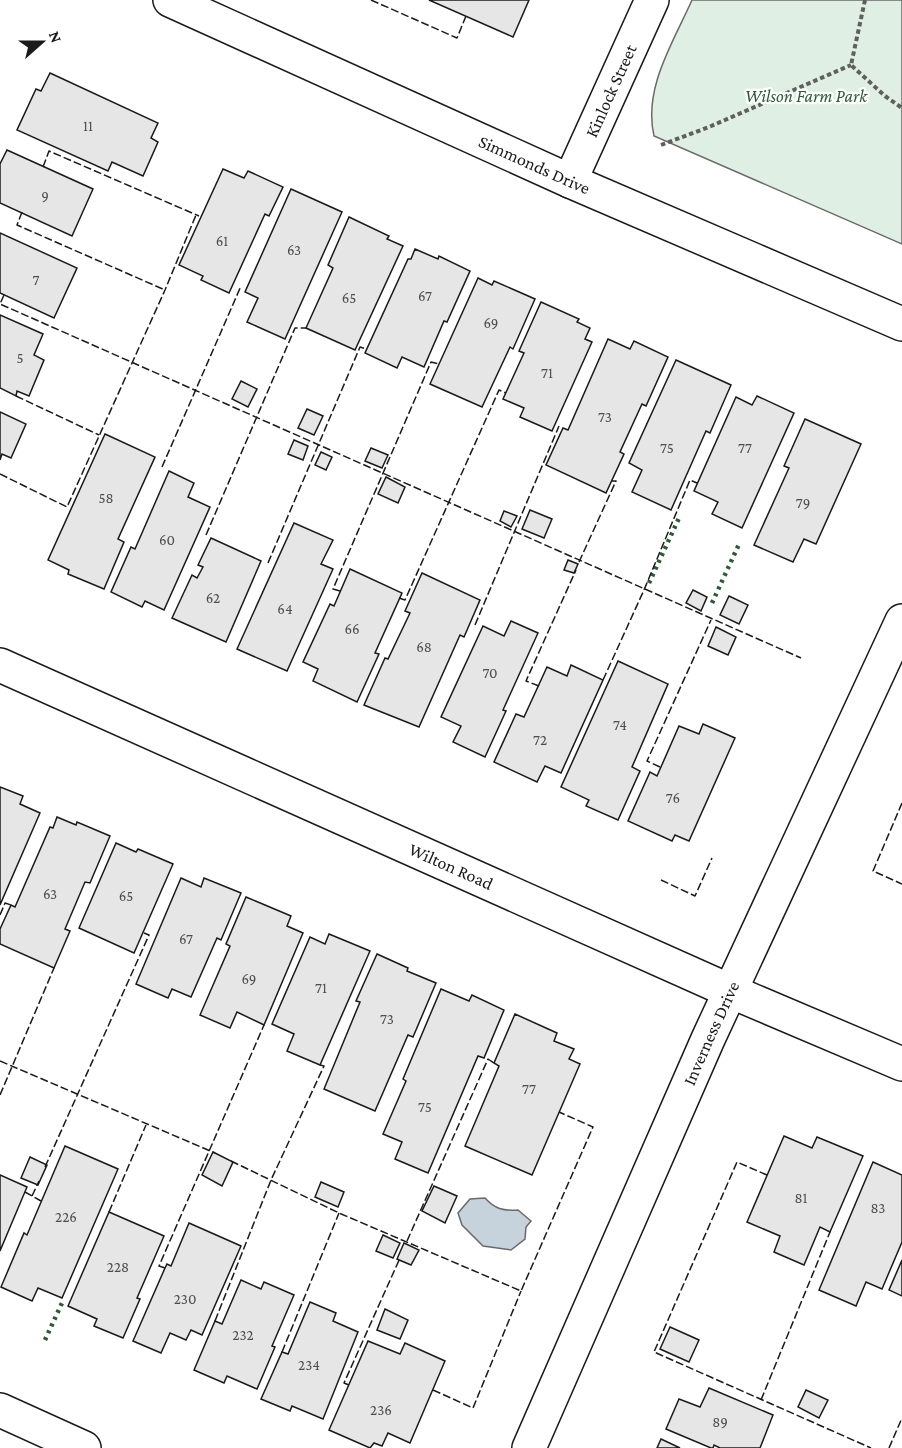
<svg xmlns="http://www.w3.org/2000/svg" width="902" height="1448" font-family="'Crimson Pro',serif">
<rect width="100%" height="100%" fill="#fff"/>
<!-- green -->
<path fill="#e0efe3" stroke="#6a6a6a" stroke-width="1.5" d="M 692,0 L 902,0 L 902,244 L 654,136 C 643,88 673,43 692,0 Z"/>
<!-- water -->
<path fill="#c6d2dc" stroke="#6a6a6a" stroke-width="1.5" d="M 485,1198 C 495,1209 503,1211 518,1210 L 531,1221 L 526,1227 L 525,1239 L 511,1250 L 483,1246 L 462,1225 L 458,1213 L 470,1199 Z"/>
<!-- building -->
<g fill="#e6e6e6" stroke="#1a1a1a" stroke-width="1.5">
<path d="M 429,0 L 529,0 L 513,37 Z"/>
<path d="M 50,73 L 158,123 L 151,138 L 158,142 L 143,176 L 112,162 L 108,171 L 17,130 L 36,89 L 41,91 Z"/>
<path d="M 7,150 L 93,189 L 72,236 L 0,203 L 0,164 Z"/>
<path d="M 223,169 L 244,178 L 248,171 L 283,187 L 269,216 L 265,214 L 229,293 L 201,280 L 203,276 L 179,265 Z"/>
<path d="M 291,189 L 342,212 L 285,339 L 247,322 L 258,298 L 245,292 Z"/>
<path d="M 349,217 L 389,236 L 387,239 L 403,246 L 355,350 L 306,328 L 333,268 L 328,265 Z"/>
<path d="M 0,233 L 77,268 L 54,318 L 0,293 Z"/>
<path d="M 415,249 L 438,259 L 439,256 L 470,271 L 447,322 L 444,321 L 424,367 L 402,357 L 397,368 L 365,353 L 408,259 L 411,259 Z"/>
<path d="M 478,278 L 492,285 L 494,281 L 535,299 L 513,349 L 510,347 L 482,407 L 430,384 Z"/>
<path d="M 541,302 L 579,319 L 577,322 L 590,328 L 585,339 L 592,342 L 552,431 L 520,417 L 524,408 L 503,399 L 524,353 L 519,351 Z"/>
<path d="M 0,315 L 43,334 L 34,355 L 44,360 L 29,396 L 17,391 L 16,396 L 0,388 Z"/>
<path d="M 608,339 L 630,349 L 634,341 L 668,357 L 646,406 L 642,404 L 620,452 L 624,454 L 606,493 L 546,465 L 563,428 L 568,430 Z"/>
<path d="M 676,360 L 731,385 L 710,433 L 706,431 L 671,510 L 632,492 L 642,470 L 629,463 Z"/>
<path d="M 241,381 L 257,389 L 248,407 L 232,399 Z"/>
<path d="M 757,396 L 794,413 L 742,528 L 712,514 L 718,502 L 694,491 L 736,397 L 752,405 Z"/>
<path d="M 307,409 L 323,416 L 314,435 L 298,428 Z"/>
<path d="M 0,412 L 26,424 L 11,458 L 2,454 L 0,460 Z"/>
<path d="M 805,419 L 861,444 L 816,544 L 804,539 L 793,562 L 754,545 L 789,468 L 784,466 Z"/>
<path d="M 105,434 L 155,457 L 118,539 L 124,542 L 104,589 L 68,574 L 69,570 L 48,560 Z"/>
<path d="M 294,440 L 308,446 L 303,460 L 288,454 Z"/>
<path d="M 371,448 L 388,455 L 382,468 L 365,461 Z"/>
<path d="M 321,452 L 332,457 L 326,470 L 315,465 Z"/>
<path d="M 169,471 L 194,483 L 188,497 L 210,507 L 164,610 L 145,601 L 142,607 L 111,592 L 131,547 L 135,549 Z"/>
<path d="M 386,477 L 405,487 L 398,503 L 378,494 Z"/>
<path d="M 530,510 L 552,519 L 544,538 L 522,529 Z"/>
<path d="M 504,511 L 517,516 L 511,527 L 500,521 Z"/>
<path d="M 294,523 L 333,540 L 321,564 L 333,569 L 287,671 L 237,649 Z"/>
<path d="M 211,538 L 261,561 L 226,642 L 172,618 L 192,575 L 197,578 L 203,567 L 198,565 Z"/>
<path d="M 568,560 L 578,564 L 574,573 L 564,570 Z"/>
<path d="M 350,569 L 402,593 L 375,653 L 379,654 L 357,702 L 313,681 L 318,669 L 303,662 L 330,604 L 334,606 Z"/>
<path d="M 422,573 L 480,600 L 464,637 L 460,635 L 419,727 L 364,705 L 385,658 L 388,659 L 410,613 L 405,611 Z"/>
<path d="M 693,590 L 707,597 L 701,611 L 686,603 Z"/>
<path d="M 729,596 L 748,605 L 739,624 L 720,615 Z"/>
<path d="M 511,621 L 538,633 L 503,710 L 506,711 L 485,757 L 453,742 L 461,726 L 441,717 L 483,626 L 504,636 Z"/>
<path d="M 716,627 L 736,637 L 728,655 L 708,646 Z"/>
<path d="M 618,661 L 668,684 L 632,767 L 640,771 L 618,820 L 586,806 L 589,800 L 561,787 Z"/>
<path d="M 571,665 L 603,680 L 561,773 L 545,766 L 537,782 L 494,762 L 516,714 L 524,717 L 547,667 L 567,676 Z"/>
<path d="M 703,724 L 735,738 L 689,841 L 675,835 L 672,841 L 628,821 L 650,772 L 657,776 L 679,726 L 699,734 Z"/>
<path d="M 0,787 L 23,796 L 20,804 L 40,813 L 0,905 Z"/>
<path d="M 57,817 L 76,825 L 77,822 L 110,836 L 90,883 L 85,882 L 65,929 L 70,931 L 54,968 L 0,944 L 0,929 L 11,905 L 15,907 L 50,827 L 53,828 Z"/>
<path d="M 116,843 L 136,852 L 138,849 L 173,864 L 134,953 L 79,928 Z"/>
<path d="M 181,878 L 201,887 L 204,878 L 241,893 L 221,940 L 217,938 L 191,997 L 172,989 L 168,998 L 136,984 Z"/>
<path d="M 246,897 L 291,916 L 287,926 L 303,933 L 264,1025 L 237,1012 L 230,1028 L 200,1015 L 230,946 L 226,944 Z"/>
<path d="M 329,934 L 370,951 L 320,1065 L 287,1051 L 294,1034 L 272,1024 L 310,937 L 325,944 Z"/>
<path d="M 377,954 L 408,968 L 407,971 L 436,983 L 413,1037 L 408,1035 L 375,1111 L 324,1089 L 360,1002 L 356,1001 Z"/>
<path d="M 441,989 L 469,1001 L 472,995 L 504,1010 L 484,1058 L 478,1056 L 428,1173 L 395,1159 L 402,1142 L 383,1134 L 406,1081 L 403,1079 Z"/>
<path d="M 515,1014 L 557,1033 L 554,1041 L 574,1049 L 569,1059 L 580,1064 L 532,1175 L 465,1146 L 499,1066 L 494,1063 Z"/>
<path d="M 784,1136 L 812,1148 L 817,1137 L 863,1156 L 830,1232 L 820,1227 L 804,1265 L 774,1252 L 780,1236 L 747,1222 Z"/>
<path d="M 65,1146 L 118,1169 L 62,1298 L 38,1288 L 32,1301 L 1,1287 L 24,1233 L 27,1235 Z"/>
<path d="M 213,1152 L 233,1162 L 222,1186 L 202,1175 Z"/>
<path d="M 30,1157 L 47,1165 L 38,1185 L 21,1178 Z"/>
<path d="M 873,1162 L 902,1175 L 902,1242 L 882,1289 L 866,1282 L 856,1306 L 819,1290 Z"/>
<path d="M 0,1175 L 27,1187 L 0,1251 Z"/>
<path d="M 321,1182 L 344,1192 L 338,1207 L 315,1197 Z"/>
<path d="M 434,1186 L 457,1196 L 445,1223 L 422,1211 Z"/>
<path d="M 109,1212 L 164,1236 L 137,1298 L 140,1299 L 123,1338 L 94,1326 L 97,1319 L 68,1306 Z"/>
<path d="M 189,1223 L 241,1246 L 202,1335 L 191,1330 L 186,1340 L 170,1333 L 161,1353 L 133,1341 L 165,1268 L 167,1264 L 171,1266 Z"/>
<path d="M 383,1235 L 400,1243 L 393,1258 L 376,1251 Z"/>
<path d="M 404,1243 L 419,1250 L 411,1265 L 397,1259 Z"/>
<path d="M 902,1260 L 902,1296 L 889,1290 Z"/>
<path d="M 241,1280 L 261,1289 L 264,1282 L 294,1295 L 272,1346 L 275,1347 L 257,1389 L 227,1376 L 224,1383 L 194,1370 L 215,1321 L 222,1324 Z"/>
<path d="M 310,1302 L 336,1313 L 333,1321 L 358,1332 L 323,1419 L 292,1406 L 290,1411 L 261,1399 L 282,1352 L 288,1354 Z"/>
<path d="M 385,1309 L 408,1320 L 400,1339 L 377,1330 Z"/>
<path d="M 670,1327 L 699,1340 L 689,1362 L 660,1349 Z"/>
<path d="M 368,1341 L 400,1354 L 405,1343 L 445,1361 L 410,1443 L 388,1433 L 382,1446 L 374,1443 L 370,1448 L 329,1430 Z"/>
<path d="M 709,1388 L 773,1415 L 760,1448 L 720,1448 L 714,1445 L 713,1448 L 711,1448 L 666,1429 L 679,1399 L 700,1407 Z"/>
<path d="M 806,1390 L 828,1400 L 819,1418 L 798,1407 Z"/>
<path d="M 661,1439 L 680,1448 L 657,1448 Z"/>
</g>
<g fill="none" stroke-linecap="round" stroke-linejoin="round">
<defs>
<g id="minor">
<path id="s1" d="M 170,0 L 570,181 L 902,324"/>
<path id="s2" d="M 570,181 L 652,0"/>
<path id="s3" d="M 0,665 L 730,991 L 902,1064"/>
<path d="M 0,1410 L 84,1448"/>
<path id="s4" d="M 529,1448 L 708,1039 L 902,621"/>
</g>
</defs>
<!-- minor casing -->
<use href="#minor" stroke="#1a1a1a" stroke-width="36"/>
<!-- path -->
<g stroke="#5f5f5f" stroke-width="4" stroke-dasharray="4.5 3" stroke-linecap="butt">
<path d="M 865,0 L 851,65 L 885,96 L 902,108"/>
<path d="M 661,145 L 709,127 L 851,65"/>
</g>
<!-- minor -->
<use href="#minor" stroke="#fff" stroke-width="33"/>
<!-- hedge -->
<g stroke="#2b5a34" stroke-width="4.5" stroke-dasharray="3 4.5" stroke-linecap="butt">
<path d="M 649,583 L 679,518"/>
<path d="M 712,603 L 740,542"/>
<path d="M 45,1340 L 62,1303"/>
</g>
<!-- fence -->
<g stroke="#1a1a1a" stroke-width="1.5" stroke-dasharray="8 3" stroke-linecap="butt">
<path d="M 371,0 L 457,38 L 466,16"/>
<path d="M 43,167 L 49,151 L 199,216"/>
<path d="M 22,212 L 17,225 L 165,290"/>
<path d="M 4,295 L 0,304 L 801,658"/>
<path d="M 16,396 L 99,435"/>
<path d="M 162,467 L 241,286"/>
<path d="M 0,474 L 67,507 L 165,290 L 196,215"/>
<path d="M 206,535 L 295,328 L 306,328"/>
<path d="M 579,562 L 616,481 L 612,481"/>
<path d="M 268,563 L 360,347 L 367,349"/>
<path d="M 340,591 L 333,589 L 431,362 L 439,364"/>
<path d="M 399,598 L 405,600 L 499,390 L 506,393"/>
<path d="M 475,625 L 559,426"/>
<path d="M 603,680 L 644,590 L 690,480 L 697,483"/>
<path d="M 539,686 L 526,681 L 576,570"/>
<path d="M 660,767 L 647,761 L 711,620"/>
<path d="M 902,803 L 873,871 L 902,884"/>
<path d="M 661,880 L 695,896 L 712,858"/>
<path d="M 0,915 L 5,903 L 11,905"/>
<path d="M 0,1061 L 215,1153"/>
<path d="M 0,1095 L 54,968"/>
<path d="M 231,1161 L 339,1213 L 521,1291 L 593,1127 L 559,1112"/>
<path d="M 45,1167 L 149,935 L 144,933"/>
<path d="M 767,1175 L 737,1162 L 654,1352 L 871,1448"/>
<path d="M 25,1192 L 41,1201"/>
<path d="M 32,1196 L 39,1181"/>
<path d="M 109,1212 L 146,1125"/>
<path d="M 407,1241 L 488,1059 L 494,1063"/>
<path d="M 165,1268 L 159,1266 L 264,1025"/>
<path d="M 215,1321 L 271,1180 L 324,1066 L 320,1065"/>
<path d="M 282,1352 L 339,1213"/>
<path d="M 349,1385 L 344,1383 L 400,1258"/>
<path d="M 433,1390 L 473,1408 L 521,1291"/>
<path d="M 761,1400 L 830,1232"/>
<path d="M 889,1448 L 902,1418"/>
</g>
</g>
<g text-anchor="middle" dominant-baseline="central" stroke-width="4.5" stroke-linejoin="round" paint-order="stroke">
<!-- number labels -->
<g font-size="15" fill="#4d4d4d">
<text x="88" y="126">11</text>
<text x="45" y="196">9</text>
<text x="222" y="241">61</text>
<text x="294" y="250">63</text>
<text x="36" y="280">7</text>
<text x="425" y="296">67</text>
<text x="349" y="298">65</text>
<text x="491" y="323">69</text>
<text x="20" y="358">5</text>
<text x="547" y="373">71</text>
<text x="605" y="417">73</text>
<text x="667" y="448">75</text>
<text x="745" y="448">77</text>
<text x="106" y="498">58</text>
<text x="803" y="503">79</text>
<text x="167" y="540">60</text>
<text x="213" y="598">62</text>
<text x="285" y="609">64</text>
<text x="352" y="629">66</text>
<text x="424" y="647">68</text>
<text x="490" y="673">70</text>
<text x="620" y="725">74</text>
<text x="540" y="740">72</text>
<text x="673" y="798">76</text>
<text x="50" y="894">63</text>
<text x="126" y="896">65</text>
<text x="186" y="939">67</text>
<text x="249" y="979">69</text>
<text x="321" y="988">71</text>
<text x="387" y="1019">73</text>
<text x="529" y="1089">77</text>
<text x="425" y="1107">75</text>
<text x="801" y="1198">81</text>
<text x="878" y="1208">83</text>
<text x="66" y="1217">226</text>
<text x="118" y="1267">228</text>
<text x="185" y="1299">230</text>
<text x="243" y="1335">232</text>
<text x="309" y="1365">234</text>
<text x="381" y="1410">236</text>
<text x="720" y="1422">89</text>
</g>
<!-- street labels -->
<g font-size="18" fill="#1a1a1a" stroke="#fff">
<text stroke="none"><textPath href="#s2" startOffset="99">Kinlock Street</textPath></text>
<text stroke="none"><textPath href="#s1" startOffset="400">Simmonds Drive</textPath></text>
<text stroke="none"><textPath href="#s3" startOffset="494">Wilton Road</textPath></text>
<text stroke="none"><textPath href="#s4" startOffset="453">Inverness Drive</textPath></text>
</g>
<!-- park labels -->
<g font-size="18" font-style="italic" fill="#2b5a34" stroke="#fff">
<text x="806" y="96">Wilson Farm Park</text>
</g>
</g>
<!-- north arrow -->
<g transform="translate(42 42) rotate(69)" stroke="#ffffff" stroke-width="4.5" paint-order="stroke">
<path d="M0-4.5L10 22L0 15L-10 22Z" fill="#1a1a1a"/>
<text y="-9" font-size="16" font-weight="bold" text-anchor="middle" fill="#1a1a1a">N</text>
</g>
</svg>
